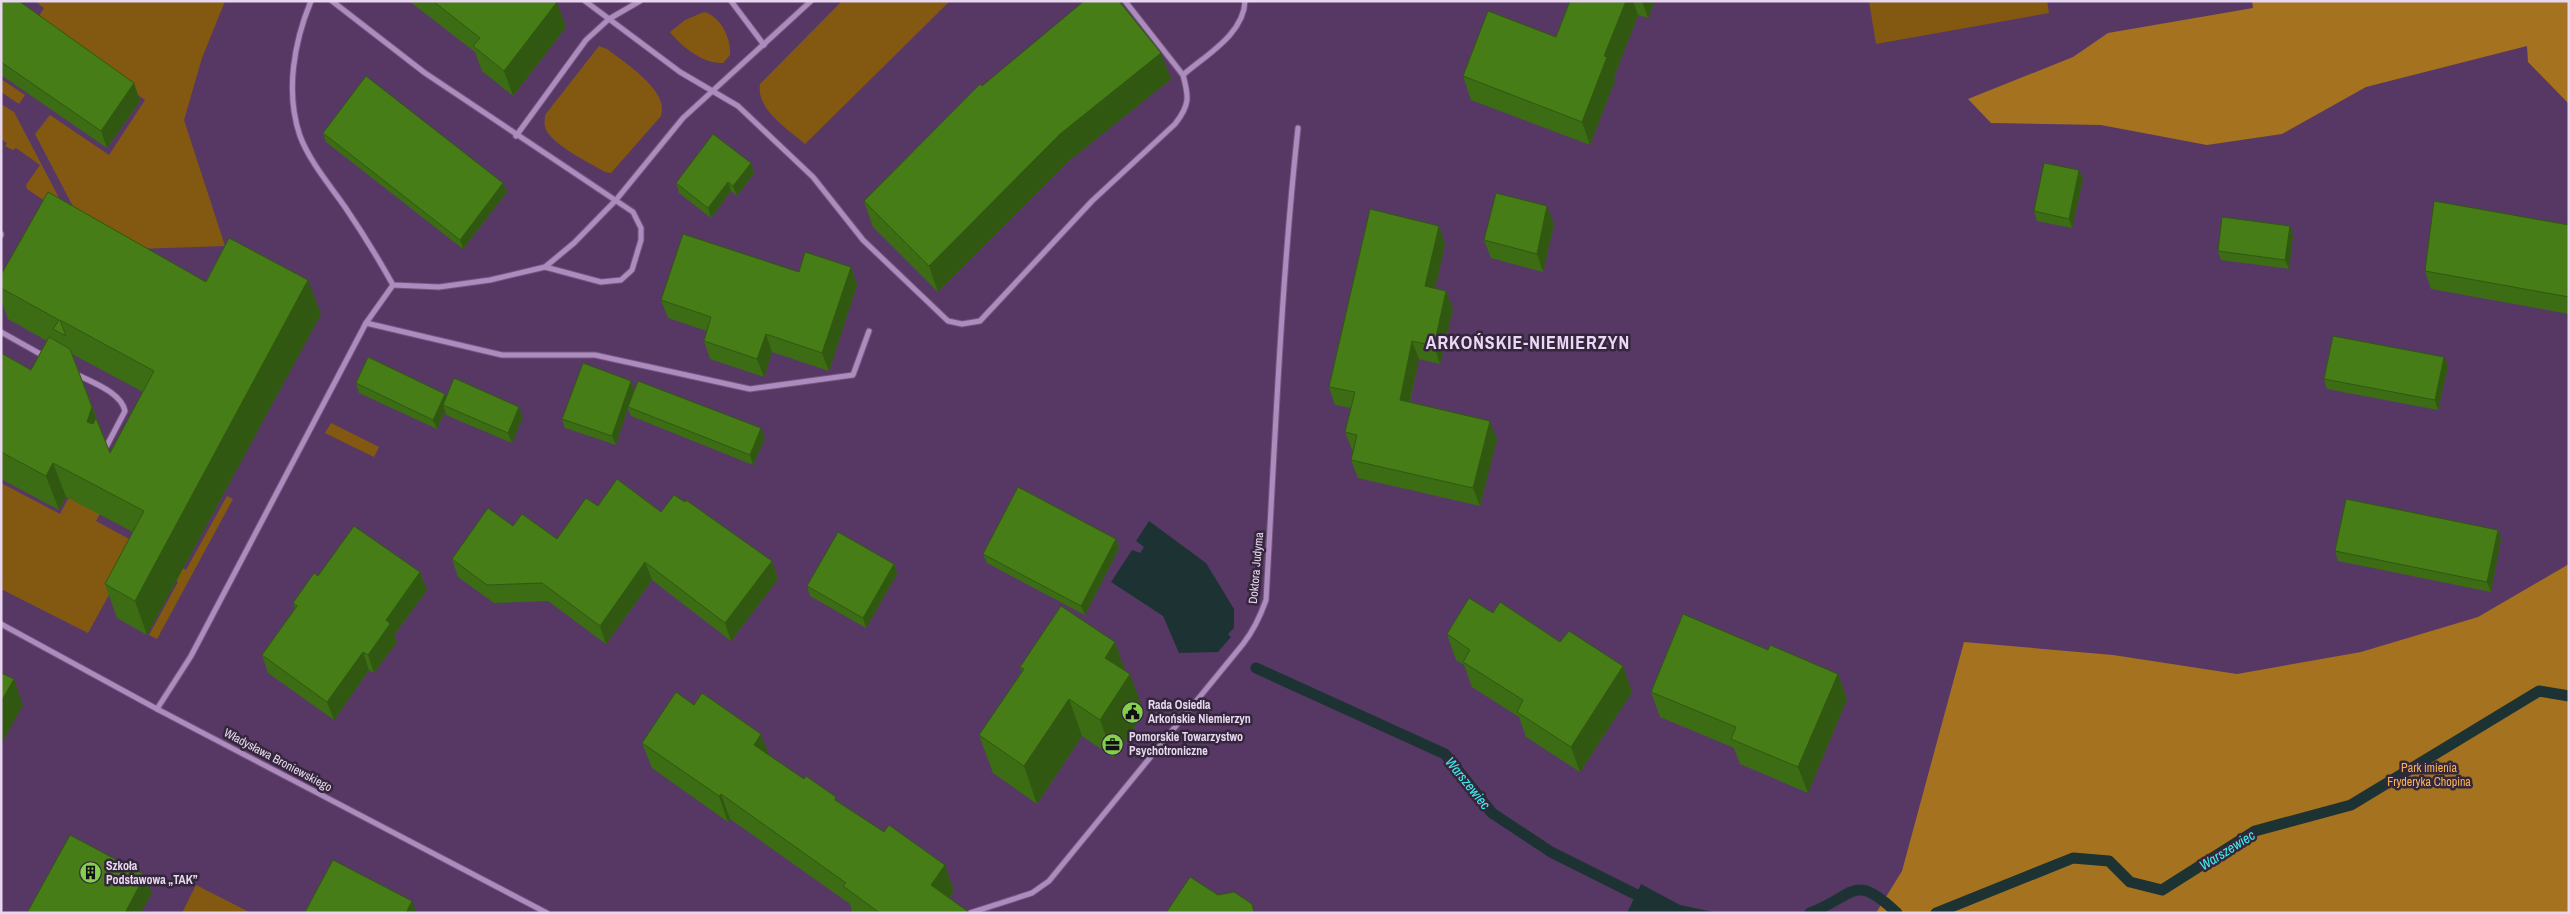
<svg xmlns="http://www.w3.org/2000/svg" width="2570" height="914" font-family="'Archivo Narrow',sans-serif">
<rect width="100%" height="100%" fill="#573865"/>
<!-- green -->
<g fill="#835912">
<path d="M 35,1 L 225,1 L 202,58 L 184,120 L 225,246 L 136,249 L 78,216 L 35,134 L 50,115 L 109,155 L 145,100 L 36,21 L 44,8 Z"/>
<path d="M 842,1 L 950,1 L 805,144 C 788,129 756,110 760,84 Z"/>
<path d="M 1869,1 L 2047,1 L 2049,13 L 1876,44 Z"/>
<path d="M 704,12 C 721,17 731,38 730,55 L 723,63 C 703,64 682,47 670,32 L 685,20 Z"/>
<path d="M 599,46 L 607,49 C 625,63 670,91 661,116 L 611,173 L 605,172 C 590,163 550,144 545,127 C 544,124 545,119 545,115 Z"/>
<path d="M 1,79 L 25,95 L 19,104 L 1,92 Z"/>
<path d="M 1,104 L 14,112 L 69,217 L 27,189 L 26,185 L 40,165 L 16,148 L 13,150 L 5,146 L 7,143 L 1,139 Z"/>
<path d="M 157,409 L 96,521 L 186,570 L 227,496 L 233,499 L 157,639 L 149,635 L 178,582 L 169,577 L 111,591 L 88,633 L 1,589 L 1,483 L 60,514 L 89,459 L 109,458 Z"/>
<path d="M 331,423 L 379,447 L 374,457 L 325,433 Z"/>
<path d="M 196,885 L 251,913 L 182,913 Z"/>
</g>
<!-- forest -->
<g fill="#a5721f">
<path d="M 2252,1 L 2569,1 L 2569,104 L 2528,62 L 2527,46 L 2366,87 L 2282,134 L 2207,145 L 2101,125 L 1991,123 L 1968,99 L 2073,57 L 2108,33 L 2253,8 Z"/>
<path d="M 2569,564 L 2569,913 L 1876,913 L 1902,871 L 1964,642 L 2113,655 L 2237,674 L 2361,652 L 2478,617 Z"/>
</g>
<!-- water -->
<g fill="#1d3333">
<path d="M 1149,521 L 1206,563 L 1234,609 L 1234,628 L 1228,634 L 1231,637 L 1218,652 L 1179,653 L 1163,616 L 1111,582 L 1132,550 L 1140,553 L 1144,547 L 1136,541 Z"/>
<path d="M 1641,884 L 1680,905 L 1718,913 L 1627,913 Z"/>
</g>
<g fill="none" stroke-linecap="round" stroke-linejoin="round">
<!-- stream -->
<g stroke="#1d3333" stroke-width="11">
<path d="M 1256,668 L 1445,754 L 1492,813 L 1551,852 L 1673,913"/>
<path d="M 1810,913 C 1855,896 1853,871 1897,913"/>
<path d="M 1936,913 L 2073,858 L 2109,861 L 2130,882 L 2162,890 L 2255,831 L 2351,805 L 2539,691 L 2569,696"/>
</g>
<defs>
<g id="minor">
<path d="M 311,1 C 294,42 285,92 300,136 C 310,162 329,184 345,207 C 362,232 378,258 393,285 L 439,287 L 490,280 L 545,267 L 601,282 L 621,280 L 632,270 L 641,240 L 641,228 L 633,212 L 425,73 L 332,1"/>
<path d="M 585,1 L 680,72 L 738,106 L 813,177 L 863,240 L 948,321 L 962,324 L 980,321 L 1092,201 L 1175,124 C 1190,105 1189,97 1183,75 C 1206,55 1244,34 1245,1"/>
<path d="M 731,1 L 764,45"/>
<path d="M 1125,1 L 1183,75"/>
<path d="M 516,136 L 586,40 L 609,19 L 640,1"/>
<path d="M 1,234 L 1,235"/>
<path d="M 545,267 L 574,243 L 616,200 L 683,118 L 811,1"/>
<path d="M 366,323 L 502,355 L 595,355 L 750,389 L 853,375 L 869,331"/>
<path d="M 1,332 L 44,356"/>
<path d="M 76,374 C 91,382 121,392 125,411 L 104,451"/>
<path d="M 1,624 L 157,709 L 547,913"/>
<path d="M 157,709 L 191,656 L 366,323 L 393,285"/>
<path d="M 970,913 L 1032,893 L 1049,881 L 1243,644 C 1254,630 1260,617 1266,600 C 1275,442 1281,285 1298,128"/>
</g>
</defs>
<!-- minor casing -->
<use href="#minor" stroke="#70567c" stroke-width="7"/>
<!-- minor -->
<use href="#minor" stroke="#ad8bbe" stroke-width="5"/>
</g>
<!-- wall -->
<g fill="#3c6c14" fill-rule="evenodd">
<path d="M 1,1 L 134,83 L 140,101 L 107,148 L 1,75 Z"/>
<path d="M 409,1 L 556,1 L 566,27 L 513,96 L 482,71 L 475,52 Z"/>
<path d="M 1570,1 L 1655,1 L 1648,18 L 1638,15 L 1614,77 L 1615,80 L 1590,145 L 1471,100 L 1463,76 L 1556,37 Z"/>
<path d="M 1171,79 L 1070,160 L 938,292 L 873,227 L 864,201 L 982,86 Z"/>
<path d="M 323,133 L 503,183 L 507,192 L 463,249 L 326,142 Z"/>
<path d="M 751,163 L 754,173 L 737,196 L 731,191 L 711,218 L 679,193 L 676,183 Z"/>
<path d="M 2079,170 L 2083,179 L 2072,228 L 2037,221 L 2034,211 Z"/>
<path d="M 1554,224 L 1543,272 L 1491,258 L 1484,240 Z"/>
<path d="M 2569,225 L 2569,314 L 2431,289 L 2425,271 Z"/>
<path d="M 1439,226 L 1445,244 L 1435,289 L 1446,291 L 1453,309 L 1440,364 L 1419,359 L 1410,402 L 1497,439 L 1480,506 L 1358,478 L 1351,460 L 1354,451 L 1352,450 L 1345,432 L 1351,408 L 1335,405 L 1329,387 Z"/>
<path d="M 2293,235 L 2289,269 L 2221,260 L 2218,251 Z"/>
<path d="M 851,267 L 857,285 L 829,371 L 772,352 L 764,377 L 710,359 L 704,341 L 707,331 L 668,318 L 661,300 L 799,272 Z"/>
<path d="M 1,275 L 206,282 L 321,314 L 147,635 L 117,618 L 105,584 L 133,532 L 66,497 L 59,510 L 1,479 L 1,353 L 31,370 L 47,341 L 8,319 L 1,300 ZM 72,354 L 143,392 L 110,453 Z"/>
<path d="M 2448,366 L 2438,410 L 2327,389 L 2324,379 Z"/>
<path d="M 631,381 L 634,390 L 765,438 L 753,465 L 631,416 L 628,408 L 616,445 L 565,428 L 562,419 Z"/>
<path d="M 356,383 L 446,397 L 523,417 L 512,443 L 446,415 L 445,411 L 437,429 L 359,393 Z"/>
<path d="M 661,512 L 772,561 L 778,579 L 731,641 L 652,580 L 606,644 L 548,601 L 494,603 L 458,577 L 452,559 L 513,526 L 557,539 Z"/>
<path d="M 2498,530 L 2501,539 L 2491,592 L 2338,561 L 2335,551 Z"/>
<path d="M 1116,539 L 1119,548 L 1085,615 L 987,563 L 983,554 Z"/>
<path d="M 894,564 L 897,574 L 866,628 L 810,596 L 807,586 Z"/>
<path d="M 420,572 L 427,590 L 394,635 L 397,642 L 374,673 L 369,670 L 334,720 L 268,673 L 262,655 L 295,608 L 293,603 L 318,576 Z"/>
<path d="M 1493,613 L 1560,642 L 1623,666 L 1632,692 L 1580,772 L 1526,737 L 1519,717 L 1472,687 L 1464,665 L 1456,660 L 1447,634 Z"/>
<path d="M 1115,642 L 1125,671 L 1144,712 L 1114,758 L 1082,736 L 1037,804 L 993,773 L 979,735 L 1022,672 L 1020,667 Z"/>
<path d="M 1768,650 L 1838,674 L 1847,699 L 1808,793 L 1740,764 L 1734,748 L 1660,717 L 1651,692 Z"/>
<path d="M 694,705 L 804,779 L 884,832 L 945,865 L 954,891 L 949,898 L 970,913 L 854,913 L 852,912 L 850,904 L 730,819 L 728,822 L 652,768 L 642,743 Z"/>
</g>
<!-- shaded-wall -->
<g fill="#315810">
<path d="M 1626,1 L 1633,1 L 1638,15 L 1614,77 L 1615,80 L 1590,145 L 1582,122 L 1604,56 Z"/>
<path d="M 1642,1 L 1655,1 L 1648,18 Z"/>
<path d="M 557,2 L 566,27 L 513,96 L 504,71 Z"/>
<path d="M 1161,53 L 1171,79 L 1070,160 L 938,292 L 929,266 L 1060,134 Z"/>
<path d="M 134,83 L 140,101 L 107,148 L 101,131 Z"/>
<path d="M 751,163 L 754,173 L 737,196 L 733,186 Z"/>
<path d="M 2079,170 L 2083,179 L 2072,228 L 2069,219 Z"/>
<path d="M 728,182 L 731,191 L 711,218 L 708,208 Z"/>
<path d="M 503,183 L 507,192 L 463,249 L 460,240 Z"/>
<path d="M 1547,206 L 1554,224 L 1543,272 L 1537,254 Z"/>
<path d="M 1439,226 L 1445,244 L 1432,304 L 1425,286 Z"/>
<path d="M 2290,226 L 2293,235 L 2289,269 L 2285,260 Z"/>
<path d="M 851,267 L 857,285 L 829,371 L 822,353 Z"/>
<path d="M 308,280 L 321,314 L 147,635 L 135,601 Z"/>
<path d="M 1446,291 L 1453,309 L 1440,364 L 1434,346 Z"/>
<path d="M 766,334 L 772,352 L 764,377 L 757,359 Z"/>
<path d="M 1412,341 L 1419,359 L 1406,418 L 1400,400 Z"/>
<path d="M 2444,357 L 2448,366 L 2438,410 L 2435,400 Z"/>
<path d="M 631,381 L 634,390 L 628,407 L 628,408 L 616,445 L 612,436 Z"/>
<path d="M 445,394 L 449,403 L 443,405 L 445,411 L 437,429 L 433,420 Z"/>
<path d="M 92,407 L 105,441 L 87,422 Z"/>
<path d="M 519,407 L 523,417 L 512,443 L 508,433 Z"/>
<path d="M 1490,421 L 1497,439 L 1480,506 L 1473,488 Z"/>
<path d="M 761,428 L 765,438 L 753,465 L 750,455 Z"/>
<path d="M 53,463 L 66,497 L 59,510 L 46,476 Z"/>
<path d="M 2498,530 L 2501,539 L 2491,592 L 2487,582 Z"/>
<path d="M 1116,539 L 1119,548 L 1085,615 L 1081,606 Z"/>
<path d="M 772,561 L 778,579 L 731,641 L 725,623 Z"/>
<path d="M 645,562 L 652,580 L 606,644 L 600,626 Z"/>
<path d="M 894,564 L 897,574 L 866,628 L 863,618 Z"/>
<path d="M 420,572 L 427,590 L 394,635 L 397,642 L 374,673 L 368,655 L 386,620 Z"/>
<path d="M 1115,642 L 1128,679 L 1130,674 L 1144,712 L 1114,758 L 1100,720 L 1105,658 Z"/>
<path d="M 363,652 L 369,670 L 334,720 L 327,702 Z"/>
<path d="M 1623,666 L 1632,692 L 1580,772 L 1571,747 Z"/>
<path d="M 1838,674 L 1847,699 L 1808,793 L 1798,767 Z"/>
<path d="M 14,679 L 23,705 L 1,745 L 1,702 Z"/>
<path d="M 1069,699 L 1082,736 L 1037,804 L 1024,766 Z"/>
<path d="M 761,734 L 771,760 L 754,745 Z"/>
<path d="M 721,794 L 730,819 L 728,822 L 719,796 Z"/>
<path d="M 945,865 L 954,891 L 940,911 L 931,885 Z"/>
<path d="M 145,875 L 152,893 L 141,913 L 125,913 Z"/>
<path d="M 412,901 L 417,913 L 406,913 Z"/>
</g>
<!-- building -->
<g fill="#467d17" stroke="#315810">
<path d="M 1,1 L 19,1 L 134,83 L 101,131 L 1,62 Z"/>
<path d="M 433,1 L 556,1 L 557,2 L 504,71 L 473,46 L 480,38 Z"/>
<path d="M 1084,1 L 1119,1 L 1161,53 L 1060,134 L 929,266 L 864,201 L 980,84 L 982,86 Z"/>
<path d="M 1570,1 L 1626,1 L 1604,56 L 1607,57 L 1582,122 L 1463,76 L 1488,11 L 1556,37 Z"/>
<path d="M 366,76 L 503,183 L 460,240 L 323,133 Z"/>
<path d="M 713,134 L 751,163 L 733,186 L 728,182 L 708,208 L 676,183 Z"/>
<path d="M 2044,163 L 2079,170 L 2069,219 L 2034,211 Z"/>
<path d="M 48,192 L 206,282 L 229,238 L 308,280 L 135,601 L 105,584 L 144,511 L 53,463 L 46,476 L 1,452 L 1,353 L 31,370 L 49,337 L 70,349 L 92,407 L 87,422 L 93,424 L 96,418 L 110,453 L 154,371 L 60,320 L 66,336 L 53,329 L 59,320 L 1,288 L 1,275 Z"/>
<path d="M 1496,193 L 1547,206 L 1537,254 L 1484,240 Z"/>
<path d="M 2434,201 L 2569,225 L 2569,297 L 2425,271 Z"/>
<path d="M 1370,209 L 1439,226 L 1425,286 L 1446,291 L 1434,346 L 1412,341 L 1400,400 L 1490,421 L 1473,488 L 1351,460 L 1357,435 L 1345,432 L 1355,392 L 1329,387 Z"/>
<path d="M 2222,217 L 2290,226 L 2285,260 L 2218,251 Z"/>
<path d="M 683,234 L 799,272 L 805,252 L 851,267 L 822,353 L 766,334 L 757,359 L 704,341 L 711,317 L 661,300 Z"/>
<path d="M 2333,336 L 2444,357 L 2435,400 L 2324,379 Z"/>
<path d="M 368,357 L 445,394 L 433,420 L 356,383 Z"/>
<path d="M 583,363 L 631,381 L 612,436 L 562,419 Z"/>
<path d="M 454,378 L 519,407 L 508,433 L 443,405 Z"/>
<path d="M 638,381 L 761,428 L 750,455 L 628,407 Z"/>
<path d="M 617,479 L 661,512 L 674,495 L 685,502 L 686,500 L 772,561 L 725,623 L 645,562 L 600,626 L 542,583 L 487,585 L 452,559 L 488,508 L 513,526 L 522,514 L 557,539 L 586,498 L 598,506 Z"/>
<path d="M 1018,487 L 1116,539 L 1081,606 L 983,554 Z"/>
<path d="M 2346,499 L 2498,530 L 2487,582 L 2335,551 Z"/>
<path d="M 354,526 L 420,572 L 386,620 L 390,624 L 368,655 L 363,652 L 327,702 L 262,655 L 297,606 L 293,603 L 314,573 L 318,576 Z"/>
<path d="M 838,532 L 894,564 L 863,618 L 807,586 Z"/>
<path d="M 1469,598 L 1493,613 L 1500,602 L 1560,642 L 1569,631 L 1623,666 L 1571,747 L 1517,712 L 1523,700 L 1463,662 L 1470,650 L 1447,634 Z"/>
<path d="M 1061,606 L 1115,642 L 1105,658 L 1130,674 L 1100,720 L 1069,699 L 1024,766 L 979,735 L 1024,669 L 1020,667 Z"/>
<path d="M 1683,614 L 1768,650 L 1770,645 L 1838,674 L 1798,767 L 1731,739 L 1736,727 L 1651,692 Z"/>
<path d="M 1,673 L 14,679 L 1,702 Z"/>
<path d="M 676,692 L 694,705 L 702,693 L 761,734 L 754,745 L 804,779 L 806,776 L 836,797 L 835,800 L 884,832 L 889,825 L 945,865 L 931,885 L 970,913 L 880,913 L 843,886 L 846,883 L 721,794 L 719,796 L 642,743 Z"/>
<path d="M 70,835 L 145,875 L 125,913 L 27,913 Z"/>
<path d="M 333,860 L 412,901 L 406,913 L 307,913 L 305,912 Z"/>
<path d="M 1190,877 L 1218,895 L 1234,892 L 1252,904 L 1254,913 L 1166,913 Z"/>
</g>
<!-- icons -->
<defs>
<symbol id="civic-disc" viewBox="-11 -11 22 22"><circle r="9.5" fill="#84cf4d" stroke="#35273b"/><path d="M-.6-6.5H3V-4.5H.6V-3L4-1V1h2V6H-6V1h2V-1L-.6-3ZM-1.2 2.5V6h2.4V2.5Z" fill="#111"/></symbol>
<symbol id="office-disc" viewBox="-11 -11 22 22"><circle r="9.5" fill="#84cf4d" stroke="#35273b"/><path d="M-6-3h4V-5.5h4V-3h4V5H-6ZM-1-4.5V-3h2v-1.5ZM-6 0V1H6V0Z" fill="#111"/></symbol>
<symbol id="building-disc" viewBox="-11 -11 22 22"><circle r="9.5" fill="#84cf4d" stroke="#35273b"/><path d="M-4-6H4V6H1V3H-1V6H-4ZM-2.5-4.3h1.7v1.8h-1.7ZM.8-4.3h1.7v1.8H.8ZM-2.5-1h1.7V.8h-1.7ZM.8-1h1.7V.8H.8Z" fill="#111"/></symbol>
</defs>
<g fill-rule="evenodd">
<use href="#civic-disc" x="1120" y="700" width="25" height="25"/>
<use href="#office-disc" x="1100" y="732" width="25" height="25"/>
<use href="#building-disc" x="78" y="860" width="25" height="25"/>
</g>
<g text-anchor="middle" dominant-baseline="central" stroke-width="5" stroke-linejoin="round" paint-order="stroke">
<!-- street labels -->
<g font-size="12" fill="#e9d7f2" stroke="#35273b">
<text transform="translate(1256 568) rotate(-85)">Doktora Judyma</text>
<text transform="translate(278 760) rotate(28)">Władysława Broniewskiego</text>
</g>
<!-- poi labels -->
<g font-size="12" font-weight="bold" fill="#e9d7f2" stroke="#35273b" text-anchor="start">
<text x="1148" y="705">Rada Osiedla<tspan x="1148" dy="14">Arkońskie Niemierzyn</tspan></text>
<text x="1129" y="737">Pomorskie Towarzystwo<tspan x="1129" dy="14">Psychotroniczne</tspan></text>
<text x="106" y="866">Szkoła<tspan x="106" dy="14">Podstawowa „TAK”</tspan></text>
</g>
<!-- park labels -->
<g font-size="12" fill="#f9b653" stroke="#35273b">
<text x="2429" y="768">Park imienia<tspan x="2429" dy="14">Fryderyka Chopina</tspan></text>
</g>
<!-- water labels -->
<g font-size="14" font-style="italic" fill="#3ef0ef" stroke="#35273b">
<text transform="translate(1468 783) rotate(51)">Warszewiec</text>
<text transform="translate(2227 850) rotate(-32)">Warszewiec</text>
</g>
<!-- district labels -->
<g font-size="18" font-weight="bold" letter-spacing="1" fill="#edd7f8" stroke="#35273b">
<text x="1528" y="342">ARKOŃSKIE-NIEMIERZYN</text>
</g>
</g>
<!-- border -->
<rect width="2570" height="914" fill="none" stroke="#e9d7f2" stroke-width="5"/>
</svg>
